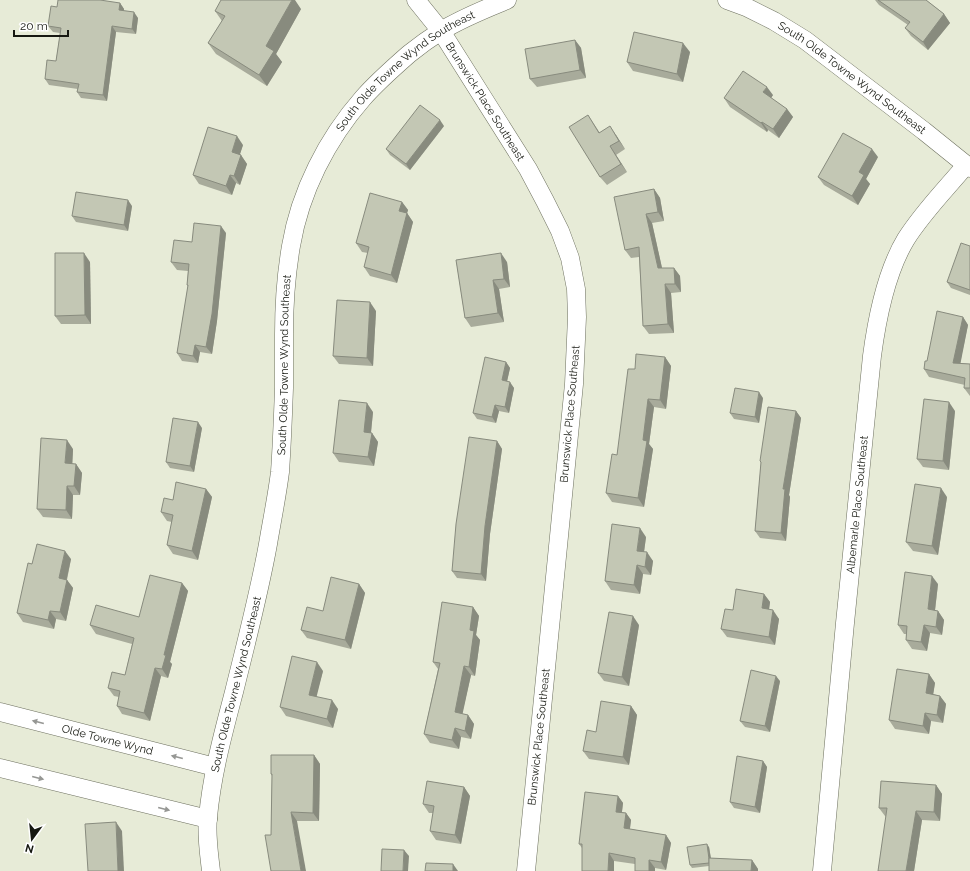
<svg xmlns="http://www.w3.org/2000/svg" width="970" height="871" font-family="Raleway,sans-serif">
<rect width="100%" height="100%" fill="#e7ebd7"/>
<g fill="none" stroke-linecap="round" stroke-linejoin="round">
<defs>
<g id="street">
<path id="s1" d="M 416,0 L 441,31 L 528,169 L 545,201 L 560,231 L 570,258 L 576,289 L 577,317 L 574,384 L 526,871"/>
<path id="s2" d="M 727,0 L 746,7 L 774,21 L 805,40 L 924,131 L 970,168"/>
<path id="s3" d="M 0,712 L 215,767"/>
<path d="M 0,768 L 208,819"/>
<path id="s4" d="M 211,871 C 209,853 206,835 208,817 C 212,774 223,734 234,692 C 246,643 259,594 268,544 C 272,520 277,496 280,472 C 282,444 283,416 284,388 C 284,370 284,352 284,334 C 284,305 286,275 291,246 C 300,192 327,139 363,98 C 377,82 393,68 409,54 C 419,46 430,38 441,31 C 462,18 485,9 507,0"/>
<path id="s5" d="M 822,871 L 845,623 L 872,356 C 877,318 886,272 906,239 C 923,212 946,189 966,165"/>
</g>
</defs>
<!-- street casing -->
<use href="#street" stroke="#6d705f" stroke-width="19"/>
<!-- street -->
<use href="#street" stroke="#fff" stroke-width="18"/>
</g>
<!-- wall -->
<g fill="#a8ab9b">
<path d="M 875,0 L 926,0 L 944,14 L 950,23 L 928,50 L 911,36 L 905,28 L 908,25 L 879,5 Z"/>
<path d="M 120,3 L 124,9 L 124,11 L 138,18 L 136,34 L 116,32 L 107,101 L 81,98 L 77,92 L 78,89 L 49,85 L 45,79 L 56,61 L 60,33 L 53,32 L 48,26 L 57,7 Z"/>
<path d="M 301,9 L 276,54 L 282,62 L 267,86 L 216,54 L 208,43 L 222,21 L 215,11 Z"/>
<path d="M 575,40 L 581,48 L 586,78 L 537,87 L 530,79 Z"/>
<path d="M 690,52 L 683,82 L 633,71 L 627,62 Z"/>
<path d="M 773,95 L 771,98 L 787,109 L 793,117 L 779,138 L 768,130 L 767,132 L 730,107 L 724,98 Z"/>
<path d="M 588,115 L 600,133 L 616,135 L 625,149 L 616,155 L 627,172 L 607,185 L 600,177 Z"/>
<path d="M 444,126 L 410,170 L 390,155 L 386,149 Z"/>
<path d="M 243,145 L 240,154 L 247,164 L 240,185 L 236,183 L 232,195 L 199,184 L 193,175 Z"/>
<path d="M 878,157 L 866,179 L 870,184 L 858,205 L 824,185 L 818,177 Z"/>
<path d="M 654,189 L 660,198 L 664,221 L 652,223 L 662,268 L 674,268 L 680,276 L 681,292 L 671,293 L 674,333 L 649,334 L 643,326 L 639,257 L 631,258 L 625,250 Z"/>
<path d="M 402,202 L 408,210 L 407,213 L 413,222 L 397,283 L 370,276 L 364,267 L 368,253 L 362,252 L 356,243 Z"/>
<path d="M 132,206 L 128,231 L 76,222 L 72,216 Z"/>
<path d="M 226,233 L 217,321 L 212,354 L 200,352 L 198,363 L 182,361 L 177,353 L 188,286 L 187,285 L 188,271 L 177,270 L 171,262 L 192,242 Z"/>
<path d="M 970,246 L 970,295 L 951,288 L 947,282 Z"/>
<path d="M 456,260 L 507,262 L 510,287 L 499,289 L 504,322 L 471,327 L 465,318 Z"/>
<path d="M 90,262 L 91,324 L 61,324 L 55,316 Z"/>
<path d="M 376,311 L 373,366 L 339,364 L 333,356 Z"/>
<path d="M 963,317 L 968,325 L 960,363 L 970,364 L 970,396 L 964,388 L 965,385 L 929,377 L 924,369 L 927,361 Z"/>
<path d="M 665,357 L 671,366 L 666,409 L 654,407 L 649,444 L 653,449 L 644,507 L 612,502 L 606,493 L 617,455 L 635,369 Z"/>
<path d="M 506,362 L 510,368 L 507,381 L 514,388 L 509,413 L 499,411 L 496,423 L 477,419 L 473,413 Z"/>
<path d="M 763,398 L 759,423 L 734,419 L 730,413 Z"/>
<path d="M 796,411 L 801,418 L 789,495 L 790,497 L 786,541 L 760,538 L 755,531 L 761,463 L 760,461 Z"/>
<path d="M 955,411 L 949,470 L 923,467 L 917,459 Z"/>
<path d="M 373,412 L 371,433 L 372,433 L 378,442 L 374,466 L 339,462 L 333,453 Z"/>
<path d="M 202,428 L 194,472 L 170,468 L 166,462 Z"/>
<path d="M 497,441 L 502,449 L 490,534 L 486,581 L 457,578 L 452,571 Z"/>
<path d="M 73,449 L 72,464 L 76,464 L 82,473 L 80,495 L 73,495 L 72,519 L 43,517 L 37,509 Z"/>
<path d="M 206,489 L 212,497 L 198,560 L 173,554 L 167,545 L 172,522 L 167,521 L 161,512 L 173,500 Z"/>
<path d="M 947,497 L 938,555 L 913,551 L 906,542 Z"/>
<path d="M 646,537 L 644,552 L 653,561 L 651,575 L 643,574 L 640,594 L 611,590 L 605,581 Z"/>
<path d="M 71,559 L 67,580 L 73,588 L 66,621 L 56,619 L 54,629 L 23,622 L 17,613 L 32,564 Z"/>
<path d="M 182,583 L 188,591 L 170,662 L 172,664 L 168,678 L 161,676 L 150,721 L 122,714 L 117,706 L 119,697 L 114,696 L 108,688 L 125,675 L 132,644 L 96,634 L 90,625 L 139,617 Z"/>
<path d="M 359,584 L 365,593 L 351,649 L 307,638 L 301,630 L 323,611 Z"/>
<path d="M 938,584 L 935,611 L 938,611 L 944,620 L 942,635 L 930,633 L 927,651 L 912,649 L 906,640 L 906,634 L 904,634 L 898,625 Z"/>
<path d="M 764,594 L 770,602 L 769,609 L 779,619 L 775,645 L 727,637 L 721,629 L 733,610 Z"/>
<path d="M 473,607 L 479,616 L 476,635 L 480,640 L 475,676 L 471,675 L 462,714 L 468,715 L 474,724 L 471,739 L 461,737 L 459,749 L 430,743 L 424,734 L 438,669 L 433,662 Z"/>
<path d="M 639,625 L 629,686 L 604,681 L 598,673 Z"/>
<path d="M 323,671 L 316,696 L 338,709 L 333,728 L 286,716 L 280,707 Z"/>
<path d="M 929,674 L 935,683 L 933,694 L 940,696 L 946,704 L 943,723 L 931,721 L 929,734 L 895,729 L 889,720 Z"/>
<path d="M 780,681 L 770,732 L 745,727 L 740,721 Z"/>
<path d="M 631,706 L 637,715 L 629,765 L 589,759 L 583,751 L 596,732 Z"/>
<path d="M 314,755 L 320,764 L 319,821 L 297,821 L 271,835 L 272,776 L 271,774 Z"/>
<path d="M 763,761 L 767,767 L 760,813 L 734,808 L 730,802 Z"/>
<path d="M 936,785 L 942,794 L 940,821 L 922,820 L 914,871 L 878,871 L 886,817 L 885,816 L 879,808 Z"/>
<path d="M 464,787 L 470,796 L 461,844 L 436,840 L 430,831 L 433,813 L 429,813 L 423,804 Z"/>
<path d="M 618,796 L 623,803 L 622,812 L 626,813 L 631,820 L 630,829 L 666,835 L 671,843 L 666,870 L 655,868 L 655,871 L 635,871 L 635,864 L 614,861 L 614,871 L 582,871 L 582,848 L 579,844 Z"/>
<path d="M 709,847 L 711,858 L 752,860 L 758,869 L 709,866 L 692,868 L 690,865 Z"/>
</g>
<!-- shaded-wall -->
<g fill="#888b7e">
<path d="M 292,0 L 295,0 L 301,9 L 276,54 L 282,62 L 267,86 L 259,75 L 266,46 Z"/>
<path d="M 120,3 L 124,9 L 123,16 L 119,10 Z"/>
<path d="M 134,12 L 138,18 L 136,34 L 132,29 Z"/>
<path d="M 944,14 L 950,23 L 928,50 L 923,42 Z"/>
<path d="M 112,26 L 116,32 L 107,101 L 103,95 Z"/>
<path d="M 575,40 L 581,48 L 586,78 L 580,70 Z"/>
<path d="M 683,43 L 690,52 L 683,82 L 677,74 Z"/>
<path d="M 767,87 L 773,95 L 769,101 L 763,92 Z"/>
<path d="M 787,109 L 793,117 L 779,138 L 773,129 Z"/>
<path d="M 440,120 L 444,126 L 410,170 L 406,164 Z"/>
<path d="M 762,122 L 768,130 L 767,132 L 761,123 Z"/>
<path d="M 610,126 L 616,135 L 625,149 L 619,141 Z"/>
<path d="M 237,136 L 243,145 L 238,160 L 232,152 Z"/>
<path d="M 610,146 L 616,155 L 627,172 L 621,164 Z"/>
<path d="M 872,149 L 878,157 L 866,179 L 870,184 L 858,205 L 852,196 L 859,172 Z"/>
<path d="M 241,155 L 247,164 L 240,185 L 234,176 Z"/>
<path d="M 230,175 L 236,183 L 232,195 L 226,186 Z"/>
<path d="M 654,189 L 660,198 L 664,221 L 658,212 Z"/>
<path d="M 128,200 L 132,206 L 128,231 L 124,225 Z"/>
<path d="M 402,202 L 408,210 L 405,220 L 399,211 Z"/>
<path d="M 407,213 L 413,222 L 397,283 L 391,275 Z"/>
<path d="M 646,214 L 652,223 L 664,277 L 658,268 Z"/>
<path d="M 221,226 L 226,233 L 217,321 L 212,354 L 206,347 Z"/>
<path d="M 84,253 L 90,262 L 91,324 L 85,315 Z"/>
<path d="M 501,253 L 507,262 L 510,287 L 504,279 Z"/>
<path d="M 674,268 L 680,276 L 681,292 L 675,284 Z"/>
<path d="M 493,280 L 499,289 L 504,322 L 498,313 Z"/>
<path d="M 665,284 L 671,293 L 674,333 L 668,324 Z"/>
<path d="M 370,302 L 376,311 L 373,366 L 367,358 Z"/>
<path d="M 963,317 L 968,325 L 959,371 L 953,363 Z"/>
<path d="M 195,345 L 200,352 L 198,363 L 193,356 Z"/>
<path d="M 665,357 L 671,366 L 666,409 L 660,400 Z"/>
<path d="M 506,362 L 510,368 L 506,386 L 502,380 Z"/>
<path d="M 510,382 L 514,388 L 509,413 L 505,407 Z"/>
<path d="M 759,392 L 763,398 L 759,423 L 755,417 Z"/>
<path d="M 648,399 L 654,407 L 649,444 L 653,449 L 644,507 L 638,498 L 643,440 Z"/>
<path d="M 949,402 L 955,411 L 949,470 L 943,461 Z"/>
<path d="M 367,403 L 373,412 L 370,441 L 364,432 Z"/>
<path d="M 495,405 L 499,411 L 496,423 L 492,417 Z"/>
<path d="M 796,411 L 801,418 L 789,495 L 790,497 L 786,541 L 781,533 L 783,489 Z"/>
<path d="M 198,422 L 202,428 L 194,472 L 190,466 Z"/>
<path d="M 372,433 L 378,442 L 374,466 L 368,457 Z"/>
<path d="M 67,440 L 73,449 L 72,472 L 65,463 Z"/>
<path d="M 497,441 L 502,449 L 490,534 L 486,581 L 481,574 L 485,526 Z"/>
<path d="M 76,464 L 82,473 L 80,495 L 74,486 Z"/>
<path d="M 67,486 L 73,495 L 72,519 L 66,510 Z"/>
<path d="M 941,488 L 947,497 L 938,555 L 932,546 Z"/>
<path d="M 206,489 L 212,497 L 198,560 L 192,551 Z"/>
<path d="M 640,528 L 646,537 L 643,559 L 637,551 Z"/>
<path d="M 65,551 L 71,559 L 65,587 L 59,578 Z"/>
<path d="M 647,552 L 653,561 L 651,575 L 645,567 Z"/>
<path d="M 637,565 L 643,574 L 640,594 L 634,585 Z"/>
<path d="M 932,576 L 938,584 L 934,618 L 928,609 Z"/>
<path d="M 67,580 L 73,588 L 66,621 L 60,612 Z"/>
<path d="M 182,583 L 188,591 L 170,662 L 172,664 L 168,678 L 162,669 L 164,655 Z"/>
<path d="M 359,584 L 365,593 L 351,649 L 345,640 Z"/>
<path d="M 764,594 L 770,602 L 768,617 L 762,608 Z"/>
<path d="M 473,607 L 479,616 L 476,635 L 480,640 L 475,676 L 469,667 L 470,630 Z"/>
<path d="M 773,610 L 779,619 L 775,645 L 769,637 Z"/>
<path d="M 50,611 L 56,619 L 54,629 L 48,620 Z"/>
<path d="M 938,611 L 944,620 L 942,635 L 936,627 Z"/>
<path d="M 633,616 L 639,625 L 629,686 L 622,677 Z"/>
<path d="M 924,625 L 930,633 L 927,651 L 921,642 Z"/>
<path d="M 317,662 L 323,671 L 315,703 L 309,695 Z"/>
<path d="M 464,666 L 471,675 L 461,721 L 455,712 Z"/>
<path d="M 155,668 L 161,676 L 150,721 L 144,713 Z"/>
<path d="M 929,674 L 935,683 L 932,702 L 926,693 Z"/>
<path d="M 776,676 L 780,681 L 770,732 L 765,726 Z"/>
<path d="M 940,696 L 946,704 L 943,723 L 937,715 Z"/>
<path d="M 332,700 L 338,709 L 333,728 L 327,719 Z"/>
<path d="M 631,706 L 637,715 L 629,765 L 623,757 Z"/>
<path d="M 925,713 L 931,721 L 929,734 L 923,726 Z"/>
<path d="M 468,715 L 474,724 L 471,739 L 465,731 Z"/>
<path d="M 455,728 L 461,737 L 459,749 L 452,740 Z"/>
<path d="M 314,755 L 320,764 L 319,821 L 313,813 Z"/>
<path d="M 763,761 L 767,767 L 760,813 L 755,807 Z"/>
<path d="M 936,785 L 942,794 L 940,821 L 934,812 Z"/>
<path d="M 464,787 L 470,796 L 461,844 L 455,835 Z"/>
<path d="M 618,796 L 623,803 L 621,819 L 616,812 Z"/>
<path d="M 916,811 L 922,820 L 914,871 L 906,871 Z"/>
<path d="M 291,812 L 297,821 L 306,871 L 301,871 Z"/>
<path d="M 626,813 L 631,820 L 629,835 L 624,828 Z"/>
<path d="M 116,822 L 122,831 L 124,871 L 118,871 Z"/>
<path d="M 666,835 L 671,843 L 666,870 L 661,862 Z"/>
<path d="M 707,844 L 709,847 L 712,866 L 710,863 Z"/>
<path d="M 404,850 L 409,856 L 408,871 L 403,871 Z"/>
<path d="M 609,853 L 614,861 L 614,871 L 608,871 Z"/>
<path d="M 649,860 L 655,868 L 655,871 L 649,871 Z"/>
<path d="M 752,860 L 758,869 L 758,871 L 751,871 Z"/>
<path d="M 453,864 L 458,871 L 453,871 Z"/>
</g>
<!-- building -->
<g fill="#c3c7b4" stroke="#888b7e">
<path d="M 58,0 L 100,0 L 120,3 L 119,10 L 134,12 L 132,29 L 112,26 L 103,95 L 77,92 L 79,84 L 45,79 L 47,60 L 56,61 L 61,28 L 48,26 L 51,6 L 57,7 Z"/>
<path d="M 221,0 L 292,0 L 266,46 L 274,51 L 259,75 L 208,43 L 225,16 L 215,11 Z"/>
<path d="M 878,0 L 926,0 L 944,14 L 923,42 L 905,28 L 910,22 Z"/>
<path d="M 634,32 L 683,43 L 677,74 L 627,62 Z"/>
<path d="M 575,40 L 580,70 L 530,79 L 525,49 Z"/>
<path d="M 743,71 L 767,87 L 763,92 L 787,109 L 773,129 L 762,122 L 761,123 L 724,98 Z"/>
<path d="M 420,105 L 440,120 L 406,164 L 386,149 Z"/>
<path d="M 588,115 L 599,133 L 610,126 L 619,141 L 610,146 L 621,164 L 600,177 L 569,127 Z"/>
<path d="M 208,127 L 237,136 L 232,152 L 241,155 L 234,176 L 230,175 L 226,186 L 193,175 Z"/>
<path d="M 843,133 L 872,149 L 859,172 L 864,175 L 852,196 L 818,177 Z"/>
<path d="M 654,189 L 658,212 L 646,214 L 658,268 L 674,268 L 675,284 L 665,284 L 668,324 L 643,326 L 639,247 L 625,250 L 614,197 Z"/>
<path d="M 76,192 L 128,200 L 124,225 L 72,216 Z"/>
<path d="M 370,193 L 402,202 L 399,211 L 407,213 L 391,275 L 364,267 L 369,247 L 356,243 Z"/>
<path d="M 194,223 L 221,226 L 212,314 L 206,347 L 195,345 L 193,356 L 177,353 L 188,285 L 187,285 L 189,264 L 171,262 L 174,240 L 192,242 Z"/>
<path d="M 961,243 L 970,246 L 970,290 L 947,282 Z"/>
<path d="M 55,253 L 84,253 L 85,315 L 55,316 Z"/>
<path d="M 501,253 L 504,279 L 493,280 L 498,313 L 465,318 L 456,260 Z"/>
<path d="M 337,300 L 370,302 L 367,358 L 333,356 Z"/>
<path d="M 937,311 L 963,317 L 953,363 L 970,364 L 970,388 L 964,388 L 965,378 L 924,369 L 925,361 L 927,361 Z"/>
<path d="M 636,354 L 665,357 L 660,400 L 648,399 L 643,440 L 647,441 L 638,498 L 606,493 L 612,454 L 617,455 L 628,369 L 635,369 Z"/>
<path d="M 485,357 L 506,362 L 502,380 L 510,382 L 505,407 L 495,405 L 492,417 L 473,413 Z"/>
<path d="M 735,388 L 759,392 L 755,417 L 730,413 Z"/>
<path d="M 924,399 L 949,402 L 943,461 L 917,459 Z"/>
<path d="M 339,400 L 367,403 L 364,432 L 372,433 L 368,457 L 333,453 Z"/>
<path d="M 768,407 L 796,411 L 783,489 L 785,489 L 781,533 L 755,531 L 761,462 L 760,461 Z"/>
<path d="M 173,418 L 198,422 L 190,466 L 166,462 Z"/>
<path d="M 469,437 L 497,441 L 485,526 L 481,574 L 452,571 L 456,524 Z"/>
<path d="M 41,438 L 67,440 L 65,463 L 76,464 L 74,486 L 67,486 L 66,510 L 37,509 Z"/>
<path d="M 176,482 L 206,489 L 192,551 L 167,545 L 173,515 L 161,512 L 164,498 L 173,500 Z"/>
<path d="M 915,484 L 941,488 L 932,546 L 906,542 Z"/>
<path d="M 612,524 L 640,528 L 637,551 L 647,552 L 645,567 L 637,565 L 634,585 L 605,581 Z"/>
<path d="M 37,544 L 65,551 L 59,578 L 67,580 L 60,612 L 50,611 L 48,620 L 17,613 L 28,563 L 32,564 Z"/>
<path d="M 905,572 L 932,576 L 928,609 L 938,611 L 936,627 L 924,625 L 921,642 L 906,640 L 907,626 L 898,625 Z"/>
<path d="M 150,575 L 182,583 L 164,655 L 166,655 L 162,669 L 155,668 L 144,713 L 117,706 L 120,691 L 108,688 L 112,672 L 125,675 L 134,638 L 90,625 L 96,605 L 139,617 Z"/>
<path d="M 331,577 L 359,584 L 345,640 L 301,630 L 307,607 L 323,611 Z"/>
<path d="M 736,589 L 764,594 L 762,608 L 773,610 L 769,637 L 721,629 L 725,609 L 733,610 Z"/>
<path d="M 442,602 L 473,607 L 470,630 L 474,631 L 469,667 L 464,666 L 455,712 L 468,715 L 465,731 L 455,728 L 452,740 L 424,734 L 440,663 L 433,662 Z"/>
<path d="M 609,612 L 633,616 L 622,677 L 598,673 Z"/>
<path d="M 292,656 L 317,662 L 309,695 L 332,700 L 327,719 L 280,707 Z"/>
<path d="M 897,669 L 929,674 L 926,693 L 940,696 L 937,715 L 925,713 L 923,726 L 889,720 Z"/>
<path d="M 751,670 L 776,676 L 765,726 L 740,721 Z"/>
<path d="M 601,701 L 631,706 L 623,757 L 583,751 L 587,730 L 596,732 Z"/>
<path d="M 271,755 L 314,755 L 313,813 L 291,812 L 301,871 L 271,871 L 265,835 L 271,835 L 272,774 L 271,774 Z"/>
<path d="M 737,756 L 763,761 L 755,807 L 730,802 Z"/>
<path d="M 427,781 L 464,787 L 455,835 L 430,831 L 434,806 L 423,804 Z"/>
<path d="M 881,781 L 936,785 L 934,812 L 916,811 L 906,871 L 878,871 L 887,808 L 879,808 Z"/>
<path d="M 585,792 L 618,796 L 616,812 L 626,813 L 624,828 L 666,835 L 661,862 L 649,860 L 649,871 L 635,871 L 635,858 L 609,853 L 608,871 L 582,871 L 582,844 L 579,844 Z"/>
<path d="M 116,822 L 118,871 L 88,871 L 85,824 Z"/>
<path d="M 707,844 L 709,859 L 709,863 L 690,865 L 687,847 Z"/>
<path d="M 382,849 L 404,850 L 403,871 L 381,871 Z"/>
<path d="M 709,858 L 752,860 L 751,871 L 709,871 Z"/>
<path d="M 426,863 L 453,864 L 453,871 L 425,871 Z"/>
</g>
<!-- one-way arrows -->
<defs><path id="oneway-solid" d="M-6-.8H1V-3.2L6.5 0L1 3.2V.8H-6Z"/></defs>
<g fill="#969794">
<use href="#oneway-solid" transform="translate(38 722) rotate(-166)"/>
<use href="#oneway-solid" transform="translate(177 757) rotate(-166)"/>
<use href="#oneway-solid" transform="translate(38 778) rotate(14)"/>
<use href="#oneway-solid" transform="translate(164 809) rotate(14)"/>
</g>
<g text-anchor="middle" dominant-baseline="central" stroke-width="3.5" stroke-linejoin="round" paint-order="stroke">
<!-- street labels -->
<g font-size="11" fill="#161811" stroke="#fff">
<text stroke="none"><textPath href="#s4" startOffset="850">South Olde Towne Wynd Southeast</textPath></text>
<text stroke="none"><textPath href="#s2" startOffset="148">South Olde Towne Wynd Southeast</textPath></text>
<text stroke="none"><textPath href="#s1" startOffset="123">Brunswick Place Southeast</textPath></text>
<text stroke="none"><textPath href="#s4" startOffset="514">South Olde Towne Wynd Southeast</textPath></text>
<text transform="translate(570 414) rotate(-85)">Brunswick Place Southeast</text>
<text stroke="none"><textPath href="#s5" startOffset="368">Albemarle Place Southeast</textPath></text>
<text stroke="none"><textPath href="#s4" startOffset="190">South Olde Towne Wynd Southeast</textPath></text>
<text transform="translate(539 737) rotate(-84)">Brunswick Place Southeast</text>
<text stroke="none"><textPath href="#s3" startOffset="111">Olde Towne Wynd</textPath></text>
</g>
</g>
<!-- north arrow -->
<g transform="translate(32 839) rotate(195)" stroke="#ffffff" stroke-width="3" paint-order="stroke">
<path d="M0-3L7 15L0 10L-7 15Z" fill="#161811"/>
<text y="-6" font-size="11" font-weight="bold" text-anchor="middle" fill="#161811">N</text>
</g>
<!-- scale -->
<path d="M14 30v6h54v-6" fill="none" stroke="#161811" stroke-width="2"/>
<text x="20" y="30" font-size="12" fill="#161811" stroke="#ffffff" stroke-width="3" paint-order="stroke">20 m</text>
</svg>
